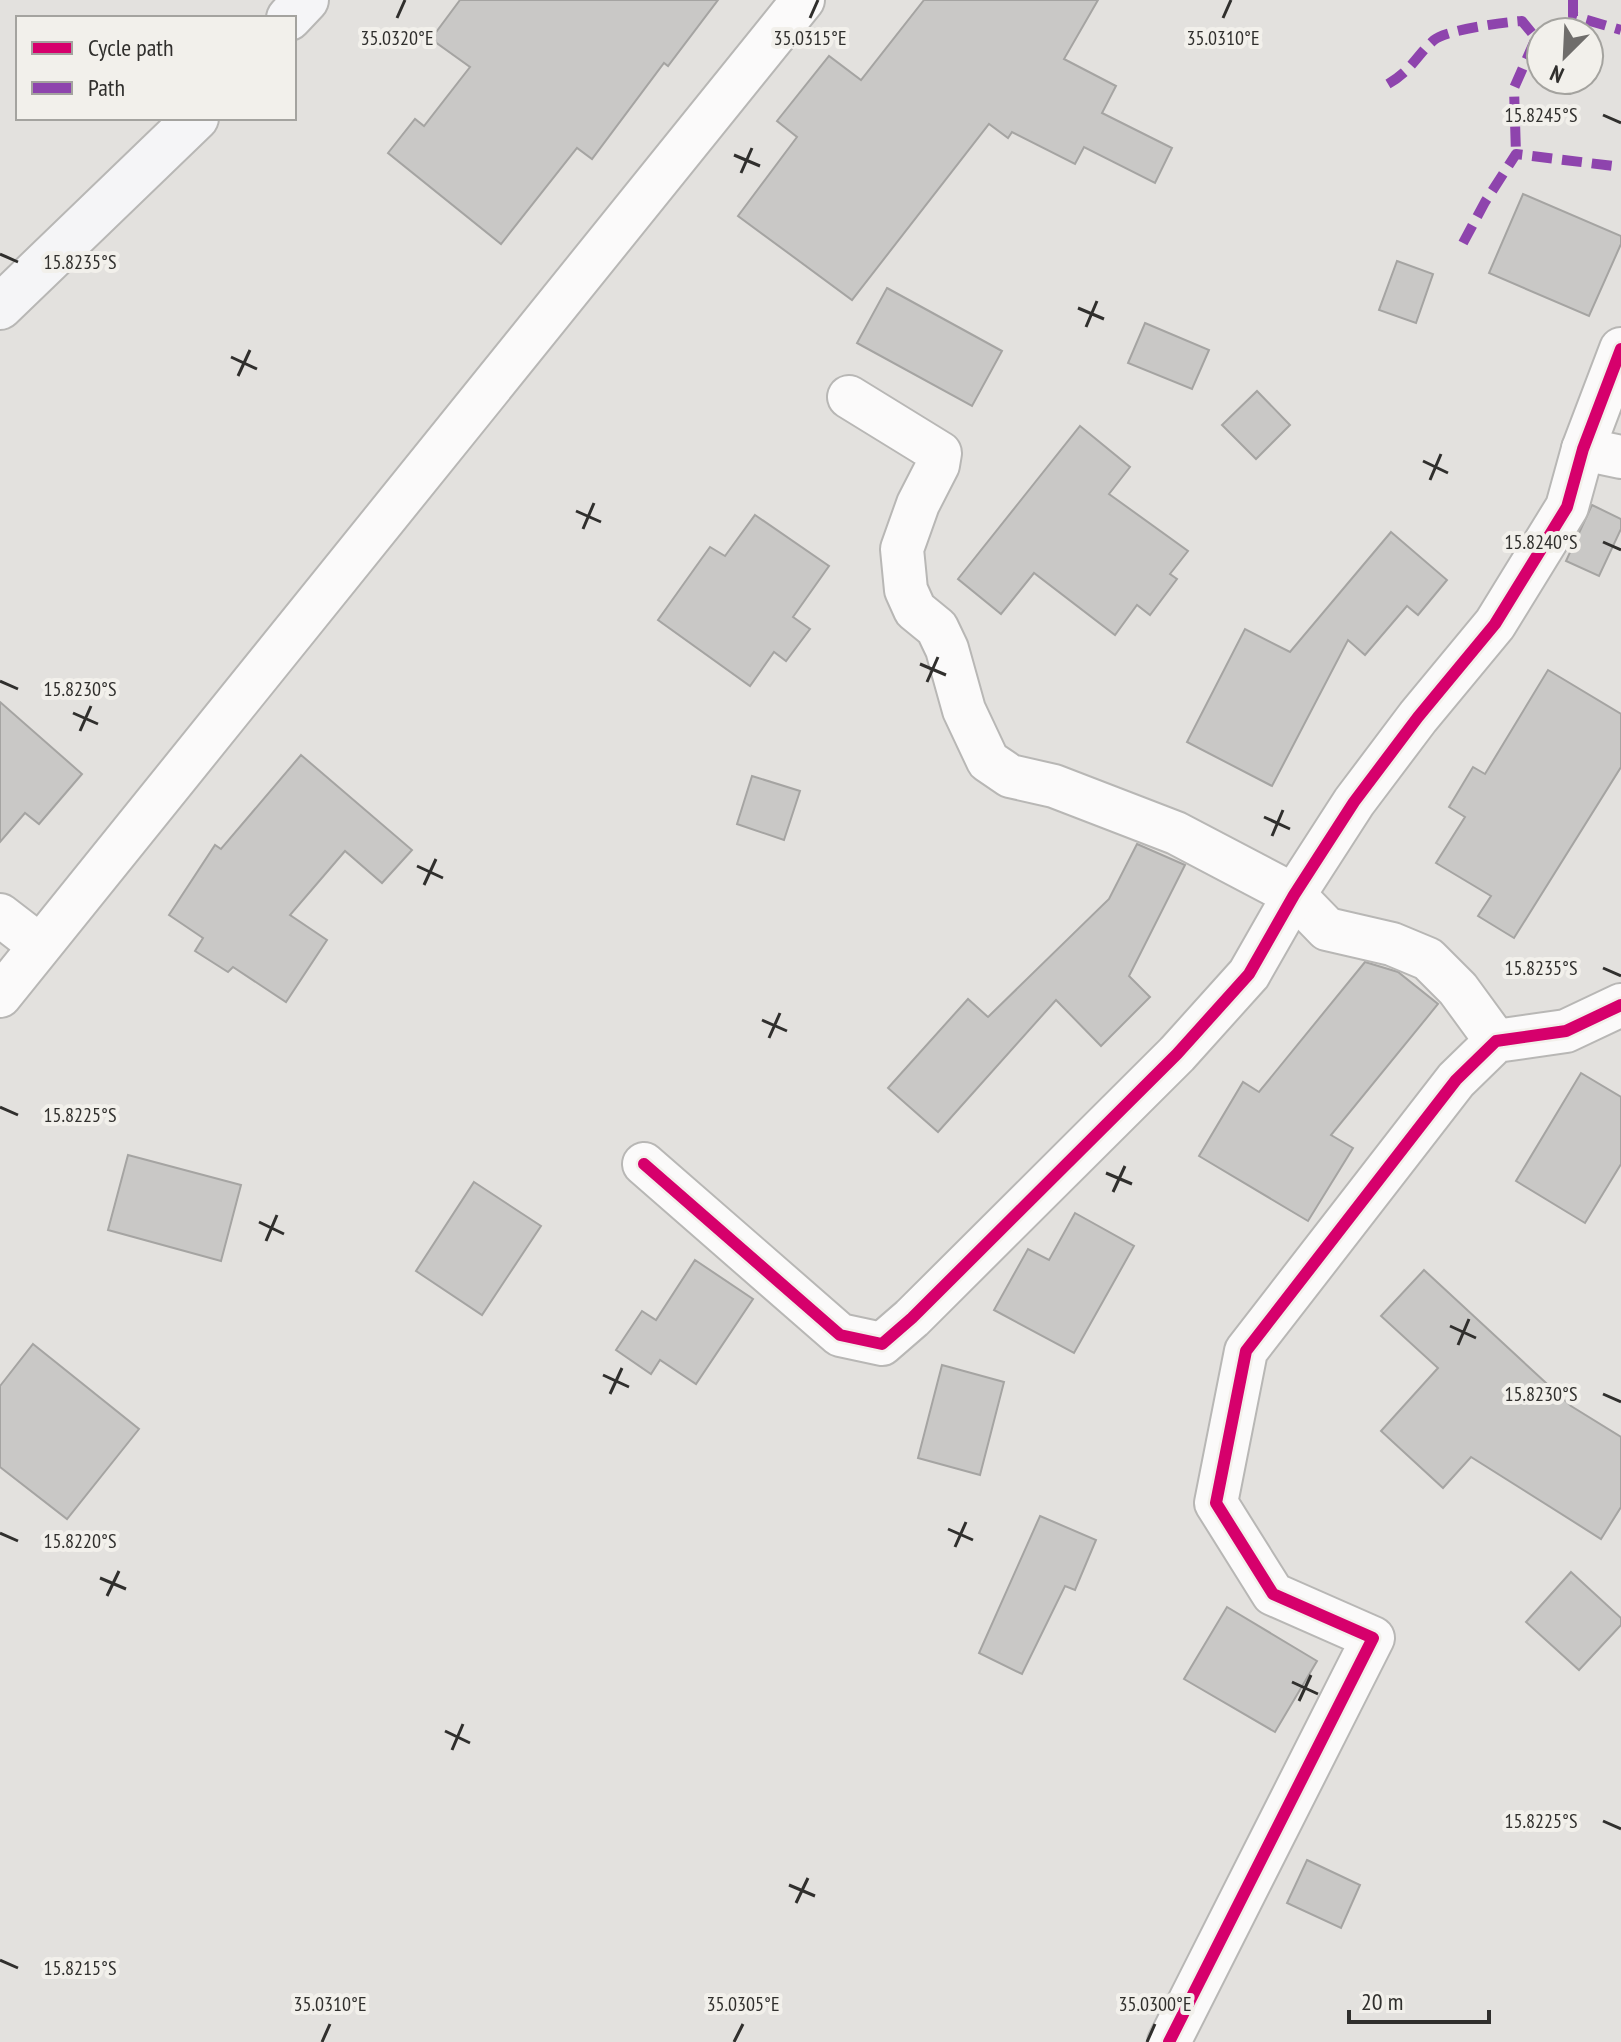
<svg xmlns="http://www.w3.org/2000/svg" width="1621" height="2042" font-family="'PT Sans Narrow',sans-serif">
<rect width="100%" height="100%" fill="#e3e1de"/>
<!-- building -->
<g fill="#c9c8c6" stroke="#a5a4a2" stroke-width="2">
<path d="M 460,0 L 718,0 L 668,66 L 664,63 L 592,159 L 577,148 L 501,244 L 388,153 L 415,119 L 424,126 L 470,67 L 431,39 Z"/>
<path d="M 924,0 L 1098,0 L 1064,59 L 1116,86 L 1102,113 L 1172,148 L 1155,183 L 1084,147 L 1075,164 L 1012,132 L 1008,138 L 989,124 L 852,300 L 738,216 L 797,137 L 777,121 L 829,56 L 861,80 Z"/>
<path d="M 1523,194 L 1621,236 L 1621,244 L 1589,316 L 1489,273 Z"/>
<path d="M 1397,261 L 1433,274 L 1416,323 L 1379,310 Z"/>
<path d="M 887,288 L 1002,351 L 972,406 L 857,343 Z"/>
<path d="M 1145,323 L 1209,350 L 1192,389 L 1128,363 Z"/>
<path d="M 1257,391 L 1290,425 L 1256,459 L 1222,425 Z"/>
<path d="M 1080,426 L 1130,467 L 1109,494 L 1188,551 L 1170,574 L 1177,579 L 1150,615 L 1137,605 L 1115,635 L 1034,573 L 1001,614 L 958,579 Z"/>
<path d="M 1592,505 L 1621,519 L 1621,529 L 1599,576 L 1566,561 Z"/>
<path d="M 755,515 L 829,566 L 793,617 L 810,629 L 786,661 L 774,652 L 750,686 L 658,620 L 710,547 L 725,556 Z"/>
<path d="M 1391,532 L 1447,580 L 1418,615 L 1407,606 L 1365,655 L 1348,640 L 1272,786 L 1187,742 L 1245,629 L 1290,652 Z"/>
<path d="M 1548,670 L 1621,714 L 1621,767 L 1514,938 L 1478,916 L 1491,896 L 1436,863 L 1465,817 L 1449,807 L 1473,767 L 1485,774 Z"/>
<path d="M 0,702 L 82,774 L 39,824 L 25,813 L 0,842 Z"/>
<path d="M 301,755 L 412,850 L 382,883 L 345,851 L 290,915 L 327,940 L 286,1002 L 233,967 L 228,972 L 195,951 L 203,938 L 169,915 L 215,845 L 221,849 Z"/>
<path d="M 752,776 L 800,791 L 784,840 L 737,824 Z"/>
<path d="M 1137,844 L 1185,865 L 1129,976 L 1150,997 L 1101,1046 L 1056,1000 L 938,1132 L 888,1088 L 968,999 L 988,1017 L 1109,899 Z"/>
<path d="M 1365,962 L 1398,972 L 1438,1004 L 1331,1135 L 1353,1148 L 1308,1221 L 1199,1156 L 1243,1082 L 1259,1092 Z"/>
<path d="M 1581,1073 L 1621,1097 L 1621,1164 L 1585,1223 L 1516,1181 Z"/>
<path d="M 128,1155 L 241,1185 L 221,1261 L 108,1230 Z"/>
<path d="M 474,1182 L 541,1226 L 482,1315 L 416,1271 Z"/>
<path d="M 1075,1213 L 1134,1246 L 1074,1353 L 994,1310 L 1028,1249 L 1049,1260 Z"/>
<path d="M 695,1260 L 753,1299 L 696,1384 L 660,1360 L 651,1374 L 616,1350 L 642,1311 L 656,1320 Z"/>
<path d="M 1424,1270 L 1571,1406 L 1621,1437 L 1621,1507 L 1601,1539 L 1471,1457 L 1443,1488 L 1381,1431 L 1438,1368 L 1381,1316 Z"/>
<path d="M 33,1344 L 139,1429 L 67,1519 L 0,1467 L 0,1386 Z"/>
<path d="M 942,1365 L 1004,1382 L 980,1475 L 918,1458 Z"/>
<path d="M 1040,1516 L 1096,1540 L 1075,1590 L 1065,1586 L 1022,1674 L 979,1653 Z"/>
<path d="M 1571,1572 L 1621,1618 L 1621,1625 L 1579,1670 L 1526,1622 Z"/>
<path d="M 1227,1607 L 1317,1661 L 1275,1732 L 1184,1679 Z"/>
<path d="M 1307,1860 L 1360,1885 L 1341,1928 L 1287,1903 Z"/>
</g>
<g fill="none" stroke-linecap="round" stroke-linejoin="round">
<defs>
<g id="minor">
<path d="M 849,397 L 940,453 L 938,465 L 918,504 L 902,549 L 906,590 L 915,610 L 937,628 L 947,649 L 964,710 L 988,761 L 1010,776 L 1054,786 L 1176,833 L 1294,895 L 1327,929 L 1392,944 L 1428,959 L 1458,989 L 1496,1041"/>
<path d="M 1583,449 L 1621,457"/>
<path d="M 0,915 L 39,945"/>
<path d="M 0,996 L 803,0"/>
<path d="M 644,1164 L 840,1335 L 882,1344 L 912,1318 L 1177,1054 L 1249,974 L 1294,895 L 1354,802 L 1418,717 L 1495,624 L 1567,507 L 1583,449 L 1621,349"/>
<path d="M 1169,2042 L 1373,1638 L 1273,1594 L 1216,1503 L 1246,1351 L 1456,1080 L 1496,1041 L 1566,1031 L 1621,1005"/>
</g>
<g id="secondary">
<path d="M 289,18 L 306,0"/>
<path d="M 0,307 L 196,118"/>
</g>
</defs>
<!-- minor casing -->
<use href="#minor" stroke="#b8b7b5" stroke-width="46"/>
<!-- secondary casing -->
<use href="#secondary" stroke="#b8b7b5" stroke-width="48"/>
<!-- minor -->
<use href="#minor" stroke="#fbfafa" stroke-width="42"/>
<!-- secondary -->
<use href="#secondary" stroke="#f5f5f7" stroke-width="44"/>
<!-- quiet -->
<g stroke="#8e44ad" stroke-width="10" stroke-dasharray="20 10" stroke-linecap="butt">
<path d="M 1573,0 L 1573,16 L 1621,30"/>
<path d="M 1388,84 C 1412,70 1416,56 1434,40 C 1445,30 1505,22 1522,21 L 1536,38 L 1514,88 L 1516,154"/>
<path d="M 1463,243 L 1485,202 L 1516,154 L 1621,167"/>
</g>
<defs>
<g id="cycleway">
<path d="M 644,1164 L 840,1335 L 882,1344 L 912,1318 L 1177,1054 L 1249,974 L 1294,895 L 1354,802 L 1418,717 L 1495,624 L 1567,507 L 1583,449 L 1621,349"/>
<path d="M 1169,2042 L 1373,1638 L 1273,1594 L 1216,1503 L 1246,1351 L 1456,1080 L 1496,1041 L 1566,1031 L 1621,1005"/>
</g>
</defs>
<!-- cycleway casing -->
<use href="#cycleway" stroke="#f2f0eb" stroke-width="17"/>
<!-- cycleway -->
<use href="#cycleway" stroke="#d6006c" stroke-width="12"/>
</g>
<!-- ticks -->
<path fill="none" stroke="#302f2d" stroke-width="3" d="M 397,18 L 405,0M 810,18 L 818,0M 1223,18 L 1231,0M 1603,115 L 1621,123M 734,155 L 760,166M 741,173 L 752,148M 0,254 L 18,262M 1078,308 L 1104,319M 1086,327 L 1097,301M 231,357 L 257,369M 238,376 L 250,350M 1423,461 L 1448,473M 1430,480 L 1441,454M 576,511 L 601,522M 583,529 L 594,503M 1603,542 L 1621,550M 920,664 L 946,675M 0,681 L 18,689M 927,682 L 938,657M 73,713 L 98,724M 80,731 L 91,706M 1264,817 L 1290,829M 1272,836 L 1283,810M 417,866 L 443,878M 424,885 L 436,859M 1603,968 L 1621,976M 762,1020 L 787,1031M 769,1038 L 780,1013M 0,1107 L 18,1115M 1106,1173 L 1132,1184M 1113,1192 L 1125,1166M 259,1222 L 284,1234M 266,1241 L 277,1215M 1450,1326 L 1476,1338M 1458,1345 L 1469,1319M 603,1375 L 629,1387M 610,1394 L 622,1368M 1603,1394 L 1621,1402M 948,1529 L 973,1540M 0,1533 L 18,1541M 955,1547 L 966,1522M 100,1578 L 126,1589M 107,1596 L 119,1571M 1292,1682 L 1318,1694M 1299,1701 L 1311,1675M 445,1731 L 470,1743M 452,1750 L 463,1724M 1603,1821 L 1621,1829M 789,1885 L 815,1896M 796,1903 L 808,1878M 0,1960 L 18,1968M 322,2042 L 330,2024M 734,2042 L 743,2024M 1147,2042 L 1155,2024"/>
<g font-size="20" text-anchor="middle" fill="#302f2d" stroke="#f2f0eb" stroke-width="8" stroke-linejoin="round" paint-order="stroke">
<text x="397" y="45">35.0320°E</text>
<text x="810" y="45">35.0315°E</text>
<text x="1223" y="45">35.0310°E</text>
<text x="1541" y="122">15.8245°S</text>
<text x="80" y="269">15.8235°S</text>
<text x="1541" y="549">15.8240°S</text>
<text x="80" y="696">15.8230°S</text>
<text x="1541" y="975">15.8235°S</text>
<text x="80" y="1122">15.8225°S</text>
<text x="1541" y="1401">15.8230°S</text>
<text x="80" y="1548">15.8220°S</text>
<text x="1541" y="1828">15.8225°S</text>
<text x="80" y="1975">15.8215°S</text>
<text x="330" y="2011">35.0310°E</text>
<text x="743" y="2011">35.0305°E</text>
<text x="1155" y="2011">35.0300°E</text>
</g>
<!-- legend -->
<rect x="16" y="16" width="280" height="104" fill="#f2f0eb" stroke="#a4a39f" stroke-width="2"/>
<rect x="32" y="42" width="40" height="12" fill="#d6006c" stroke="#a4a39f" stroke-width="2"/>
<text x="88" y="56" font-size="24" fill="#302f2d">Cycle path</text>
<rect x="32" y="82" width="40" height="12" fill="#8e44ad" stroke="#a4a39f" stroke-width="2"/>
<text x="88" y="96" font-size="24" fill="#302f2d">Path</text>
<!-- north arrow -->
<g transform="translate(1565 56) rotate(204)"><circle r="38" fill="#f2f0eb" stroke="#a4a39f" stroke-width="2"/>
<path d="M0-6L14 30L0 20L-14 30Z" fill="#6f6d6b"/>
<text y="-12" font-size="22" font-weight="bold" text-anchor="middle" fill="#302f2d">N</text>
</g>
<!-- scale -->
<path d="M1349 2010v12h140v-12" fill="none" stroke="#302f2d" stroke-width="4"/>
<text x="1361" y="2010" font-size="24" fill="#302f2d" stroke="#f2f0eb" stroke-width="6" paint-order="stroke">20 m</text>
</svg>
